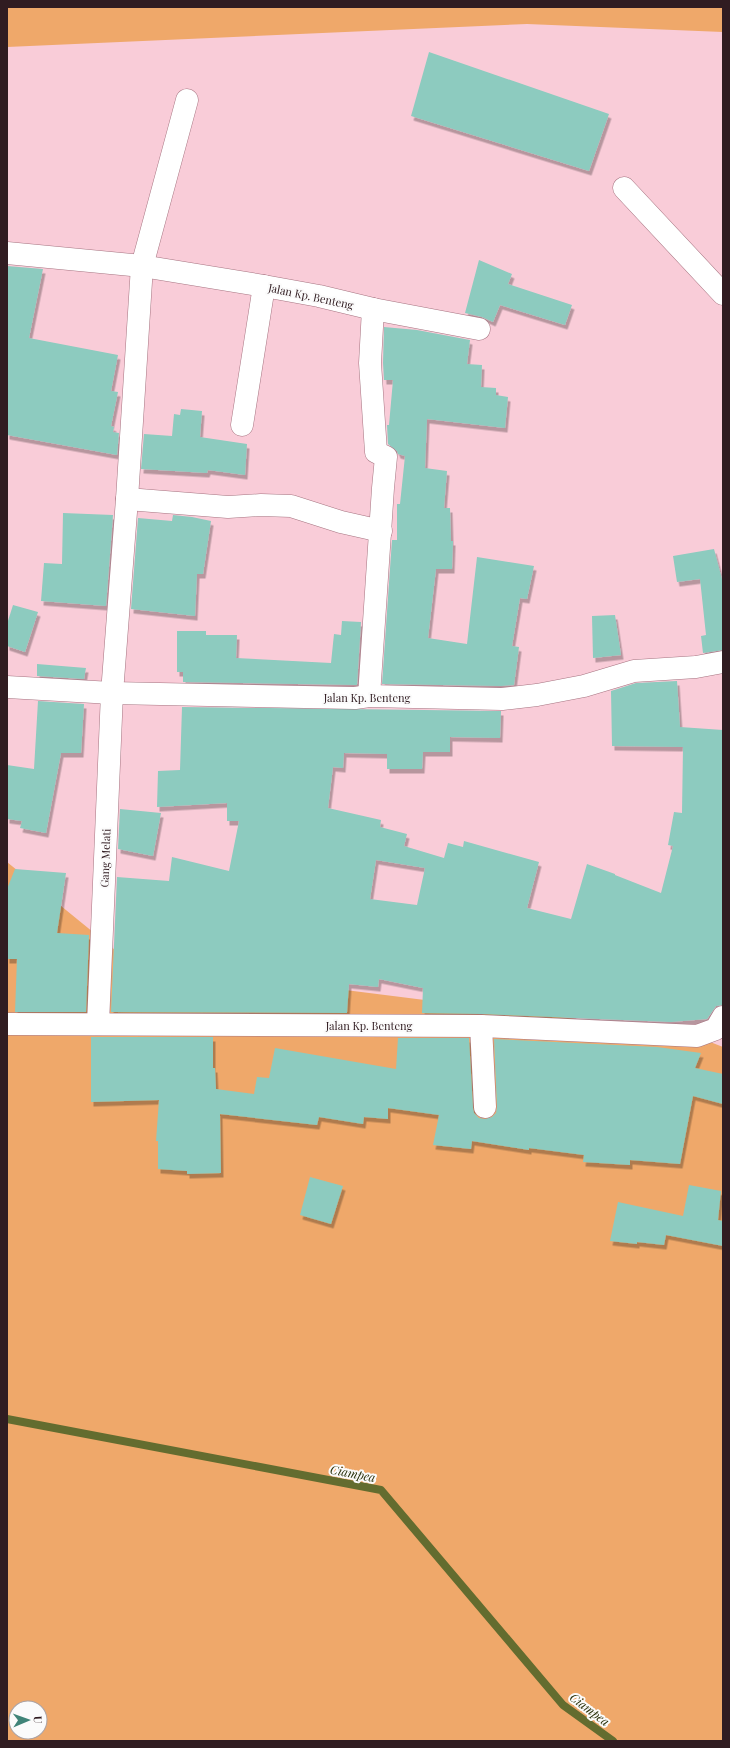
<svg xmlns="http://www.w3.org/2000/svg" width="730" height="1748" font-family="'Playfair Display',serif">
<defs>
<filter id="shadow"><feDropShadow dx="2.5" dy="4.5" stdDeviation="0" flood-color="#0004"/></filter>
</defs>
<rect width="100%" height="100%" fill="#f9ccd8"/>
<!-- green -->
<g fill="#efa86a" fill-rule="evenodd">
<path d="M 7,7 L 723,7 L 723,32 L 527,24 L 7,47 Z"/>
<path d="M 7,862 L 131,963 L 687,1033 L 723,1047 L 723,1741 L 7,1741 ZM 16,1708 L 40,1708 L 40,1732 L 16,1732 Z"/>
</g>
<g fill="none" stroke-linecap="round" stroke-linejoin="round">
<!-- stream -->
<path stroke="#636c2f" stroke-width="8" d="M 7,1419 L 381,1490 L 563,1705 L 613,1741"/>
</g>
<!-- building -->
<g fill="#8dcbbf" fill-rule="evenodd" filter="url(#shadow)">
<path d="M 429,52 L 609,114 L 589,171 L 411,116 Z"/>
<path d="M 479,260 L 512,274 L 508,284 L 572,305 L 565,325 L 500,305 L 493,322 L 482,317 L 465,313 Z"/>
<path d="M 7,266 L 43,269 L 29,338 L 118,355 L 111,391 L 118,392 L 111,426 L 114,427 L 113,432 L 119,433 L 117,455 L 7,435 Z"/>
<path d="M 384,327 L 417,330 L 470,340 L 467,364 L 482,365 L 481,387 L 496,388 L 496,395 L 508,397 L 505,428 L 427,419 L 425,468 L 447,471 L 444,508 L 450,508 L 451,541 L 453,541 L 452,569 L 436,569 L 428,638 L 467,644 L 477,557 L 534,566 L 527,599 L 520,598 L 512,646 L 519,647 L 514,685 L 501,686 L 382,684 L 392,540 L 397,540 L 397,504 L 400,504 L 405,456 L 398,454 L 397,451 L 388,444 L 387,425 L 389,425 L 393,380 L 384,380 L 383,363 Z"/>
<path d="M 181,409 L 202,411 L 200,437 L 247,444 L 245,475 L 208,470 L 207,473 L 141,469 L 144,434 L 172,436 L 174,414 L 180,415 Z"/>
<path d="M 63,513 L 113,515 L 106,606 L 41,601 L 44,563 L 62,564 Z"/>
<path d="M 173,515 L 192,517 L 211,521 L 203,574 L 197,574 L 195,616 L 131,609 L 138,518 L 172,521 Z"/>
<path d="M 714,549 L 723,583 L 723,650 L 703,653 L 701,636 L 706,635 L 700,579 L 677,582 L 673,556 Z"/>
<path d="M 13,605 L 38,612 L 25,652 L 7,646 L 7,624 Z"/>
<path d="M 615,615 L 621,655 L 593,658 L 592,616 Z"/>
<path d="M 342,621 L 361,622 L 357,685 L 183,682 L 183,672 L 177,672 L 177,631 L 206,631 L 206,635 L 237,635 L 236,658 L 331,663 L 334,634 L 341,635 Z"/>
<path d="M 37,664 L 86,668 L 84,679 L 37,676 Z"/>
<path d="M 677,681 L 680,727 L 723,730 L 723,1005 L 716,1006 L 707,1019 L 671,1022 L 482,1014 L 422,1013 L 423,988 L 379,979 L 378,987 L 349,984 L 347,1013 L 111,1012 L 117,877 L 169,881 L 172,857 L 229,871 L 239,821 L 227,821 L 227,803 L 157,807 L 158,771 L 180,770 L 182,707 L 501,711 L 500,738 L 450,737 L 450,752 L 423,752 L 422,769 L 387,769 L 387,754 L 344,753 L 343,768 L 333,767 L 328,808 L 381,820 L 380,827 L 407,834 L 404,846 L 444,858 L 448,843 L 463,847 L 464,841 L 539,862 L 527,908 L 571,919 L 587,864 L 615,874 L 615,875 L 661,893 L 673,846 L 668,845 L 674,812 L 682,813 L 683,747 L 612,746 L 611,691 L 636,683 ZM 376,860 L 425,868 L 417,905 L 370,899 Z"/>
<path d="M 38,701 L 84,704 L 81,753 L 61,753 L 46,833 L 20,828 L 22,821 L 7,819 L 7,765 L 34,769 Z"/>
<path d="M 120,809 L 161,813 L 153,856 L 118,849 Z"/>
<path d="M 15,869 L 66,873 L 57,933 L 89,935 L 86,1012 L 15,1012 L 17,959 L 7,959 L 7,889 Z"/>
<path d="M 91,1037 L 213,1037 L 213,1068 L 215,1068 L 216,1089 L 254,1094 L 257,1077 L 269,1078 L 275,1048 L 396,1069 L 398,1038 L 469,1038 L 473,1108 L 474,1113 L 479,1118 L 485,1119 L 492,1117 L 496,1113 L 497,1107 L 494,1039 L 657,1047 L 701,1053 L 695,1068 L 723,1074 L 723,1104 L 693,1096 L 680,1164 L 630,1160 L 630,1165 L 583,1162 L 584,1155 L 529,1148 L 529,1150 L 472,1141 L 471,1149 L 433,1145 L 439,1115 L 388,1108 L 388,1119 L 364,1117 L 363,1124 L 319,1117 L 317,1125 L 220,1114 L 221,1173 L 187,1174 L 187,1171 L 158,1169 L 158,1141 L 156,1141 L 159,1100 L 91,1102 Z"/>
<path d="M 310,1177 L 343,1186 L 331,1224 L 300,1215 Z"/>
<path d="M 689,1185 L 721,1191 L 718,1220 L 723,1221 L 723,1246 L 666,1235 L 664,1245 L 637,1242 L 637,1244 L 610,1241 L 618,1202 L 683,1216 Z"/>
</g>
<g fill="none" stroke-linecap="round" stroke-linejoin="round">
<defs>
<g id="minor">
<path d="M 624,188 L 723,294"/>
<path d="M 7,253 L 142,266 L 264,286 L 319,296 L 373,309 L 479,329"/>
<path d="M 242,425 L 264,286"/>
<path d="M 127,499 L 228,507 L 261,505 L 291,506 L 341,522 L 381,531"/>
<path d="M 7,687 L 112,693 L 355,698 L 369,696 L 502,699 L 537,695 L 584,686 L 634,671 L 696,667 L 723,662"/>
<path d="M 369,696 L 383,488 L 386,457 L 376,452 L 370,363 L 373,309"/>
<path d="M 7,1024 L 481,1026 L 697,1036 L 716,1029 L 723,1017"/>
<path d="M 98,1024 L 112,693 L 127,499 L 142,266 L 187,100"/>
<path d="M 481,1026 L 485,1107"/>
</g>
</defs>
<!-- minor casing -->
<use href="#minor" stroke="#a67481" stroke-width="23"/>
<!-- minor -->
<use href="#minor" stroke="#fff" stroke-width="22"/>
</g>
<g text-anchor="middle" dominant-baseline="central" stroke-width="4" stroke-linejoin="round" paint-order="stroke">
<!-- street labels -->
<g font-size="11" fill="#301c21" stroke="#fbfbfb">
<text transform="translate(311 296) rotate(12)">Jalan Kp. Benteng</text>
<text x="367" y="697">Jalan Kp. Benteng</text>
<text transform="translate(105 858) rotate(-88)">Gang Melati</text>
<text x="369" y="1025">Jalan Kp. Benteng</text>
</g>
<!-- water labels -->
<g font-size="12" font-style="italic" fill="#262e08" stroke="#fbfbfb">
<text transform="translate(353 1473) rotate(11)">Ciampea</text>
<text transform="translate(590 1709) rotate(37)">Ciampea</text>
</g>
</g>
<!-- border -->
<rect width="730" height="1748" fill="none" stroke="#301c21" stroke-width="16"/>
<!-- north arrow -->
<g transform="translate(28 1720) rotate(88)"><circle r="19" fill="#fbfbfb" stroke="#aaa2a4"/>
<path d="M0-3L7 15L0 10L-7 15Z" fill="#408478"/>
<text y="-6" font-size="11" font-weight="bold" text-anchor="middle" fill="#301c21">U</text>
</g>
</svg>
